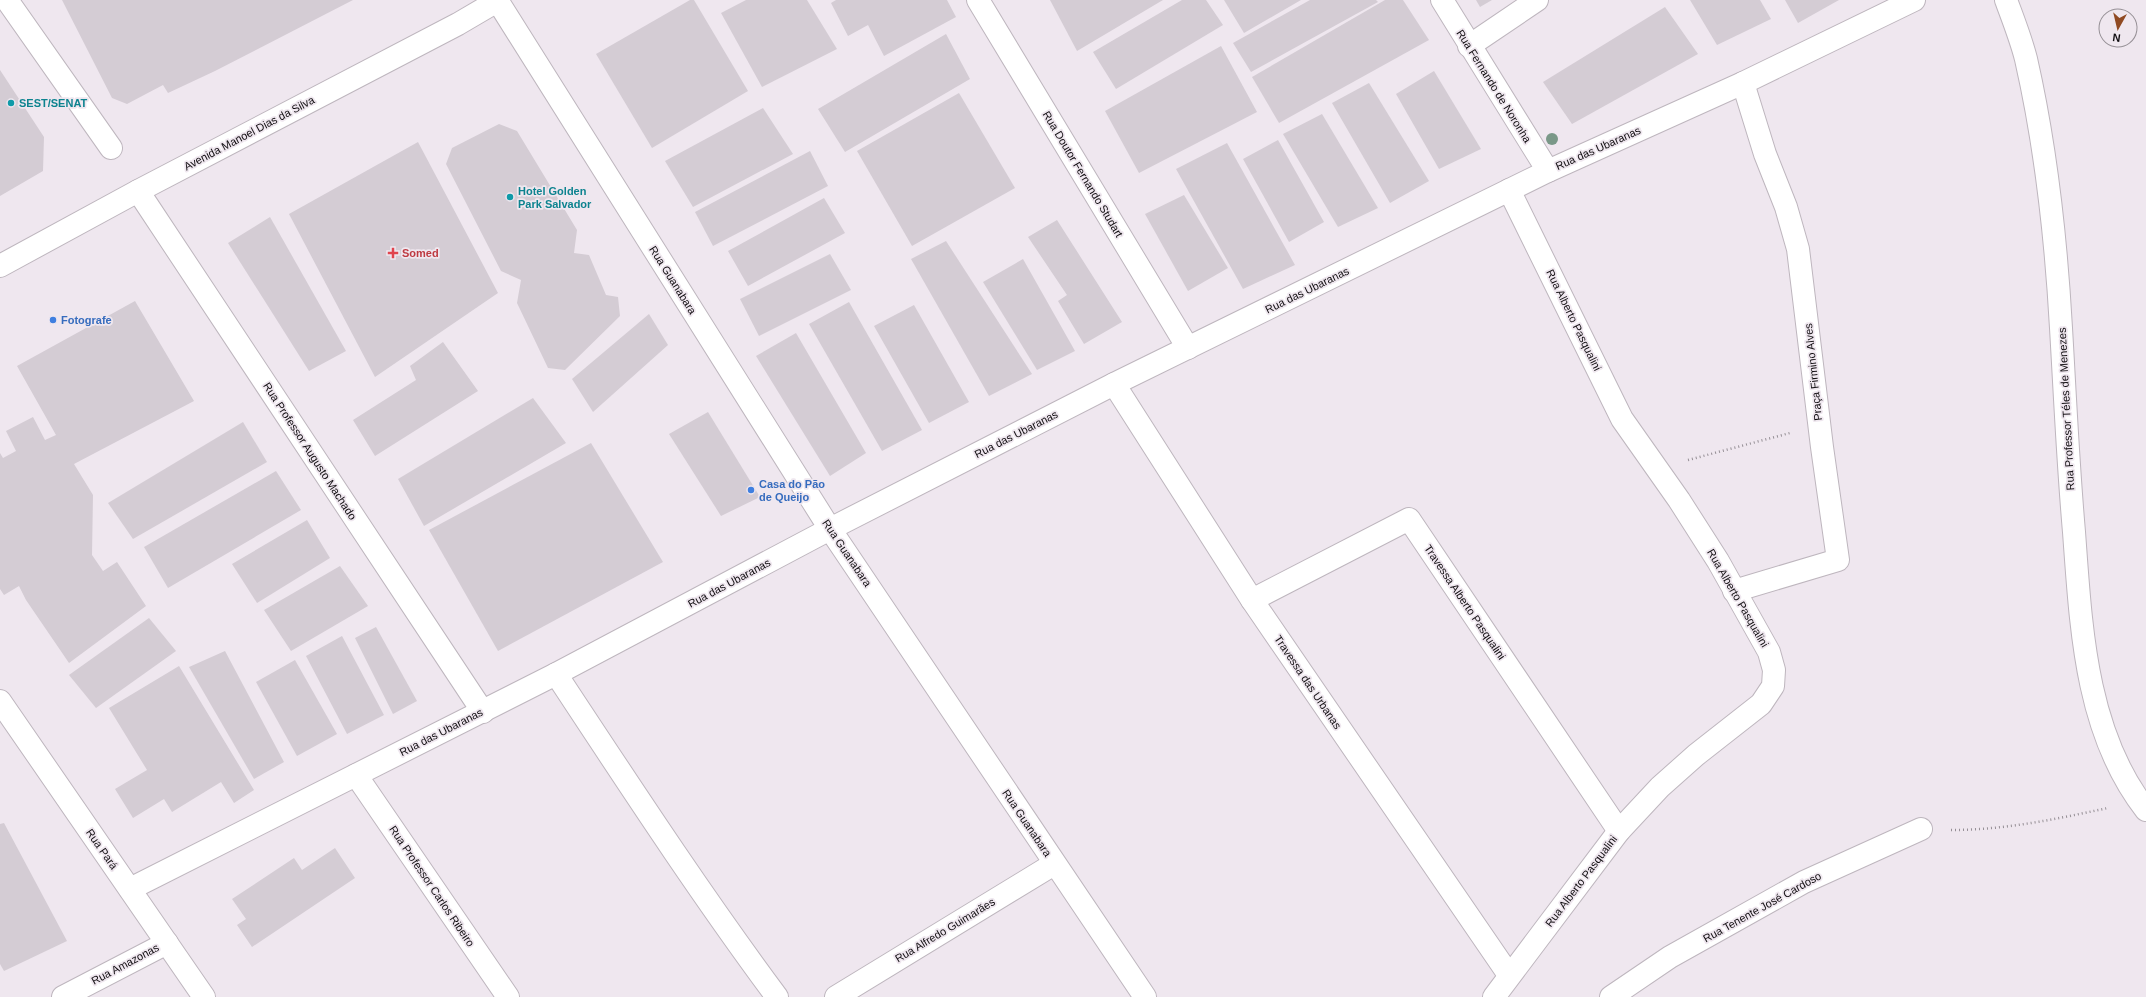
<svg xmlns="http://www.w3.org/2000/svg" width="2146" height="997" font-family="Arial,sans-serif">
<rect width="100%" height="100%" fill="#efe7ef"/>
<!-- building -->
<g fill="#d4ccd4">
<path d="M 62,0 L 353,0 L 215,71 L 168,93 L 163,85 L 127,104 L 112,98 Z"/>
<path d="M 690,0 L 694,0 L 748,91 L 652,148 L 596,54 Z"/>
<path d="M 746,0 L 807,0 L 837,49 L 762,87 L 721,13 Z"/>
<path d="M 836,0 L 947,0 L 956,17 L 884,56 L 868,25 L 848,36 L 831,3 Z"/>
<path d="M 1050,0 L 1163,0 L 1077,51 Z"/>
<path d="M 1182,0 L 1206,0 L 1223,25 L 1116,89 L 1093,52 Z"/>
<path d="M 1224,0 L 1301,0 L 1244,33 Z"/>
<path d="M 1310,0 L 1376,0 L 1378,2 L 1251,72 L 1233,43 Z"/>
<path d="M 1385,0 L 1403,0 L 1429,40 L 1279,123 L 1252,77 Z"/>
<path d="M 1476,0 L 1492,0 L 1480,7 Z"/>
<path d="M 1690,0 L 1760,0 L 1771,19 L 1717,45 Z"/>
<path d="M 1785,0 L 1839,0 L 1798,23 Z"/>
<path d="M 1665,7 L 1698,54 L 1572,124 L 1543,82 Z"/>
<path d="M 946,34 L 970,79 L 845,152 L 818,109 Z"/>
<path d="M 1221,46 L 1257,112 L 1139,173 L 1105,111 Z"/>
<path d="M 0,70 L 44,137 L 43,171 L 0,196 Z"/>
<path d="M 1434,71 L 1481,149 L 1439,169 L 1396,94 Z"/>
<path d="M 1369,83 L 1429,181 L 1390,203 L 1332,103 Z"/>
<path d="M 959,93 L 1015,188 L 912,246 L 857,151 Z"/>
<path d="M 763,108 L 793,154 L 693,207 L 665,161 Z"/>
<path d="M 1322,114 L 1378,208 L 1338,227 L 1283,134 Z"/>
<path d="M 499,124 L 517,131 L 577,230 L 574,253 L 589,255 L 606,295 L 618,297 L 620,316 L 565,370 L 548,368 L 517,303 L 521,280 L 501,271 L 446,164 L 452,148 Z"/>
<path d="M 1278,140 L 1324,222 L 1289,242 L 1243,159 Z"/>
<path d="M 418,142 L 498,293 L 375,377 L 289,214 Z"/>
<path d="M 1227,143 L 1295,265 L 1243,289 L 1176,169 Z"/>
<path d="M 810,151 L 828,186 L 713,246 L 695,212 Z"/>
<path d="M 1184,195 L 1228,268 L 1188,291 L 1145,214 Z"/>
<path d="M 824,198 L 845,233 L 748,286 L 728,251 Z"/>
<path d="M 270,217 L 346,351 L 309,371 L 228,243 Z"/>
<path d="M 1057,220 L 1122,322 L 1084,344 L 1058,301 L 1067,295 L 1028,237 Z"/>
<path d="M 946,241 L 1032,374 L 989,396 L 911,259 Z"/>
<path d="M 830,254 L 851,290 L 759,336 L 740,299 Z"/>
<path d="M 1023,259 L 1075,351 L 1037,370 L 983,282 Z"/>
<path d="M 135,301 L 194,401 L 74,464 L 93,495 L 92,555 L 103,571 L 117,562 L 146,606 L 69,663 L 26,600 L 19,586 L 4,595 L 0,589 L 0,453 L 3,458 L 16,451 L 6,431 L 33,417 L 45,440 L 56,435 L 17,366 Z"/>
<path d="M 849,302 L 922,430 L 882,451 L 809,324 Z"/>
<path d="M 914,305 L 969,402 L 929,423 L 874,326 Z"/>
<path d="M 649,314 L 668,345 L 593,412 L 572,379 Z"/>
<path d="M 796,333 L 866,453 L 830,476 L 756,356 Z"/>
<path d="M 443,342 L 478,391 L 375,456 L 353,420 L 416,380 L 410,366 Z"/>
<path d="M 533,398 L 566,443 L 424,526 L 398,479 Z"/>
<path d="M 708,412 L 760,497 L 721,516 L 669,434 Z"/>
<path d="M 243,422 L 267,462 L 133,539 L 108,503 Z"/>
<path d="M 591,443 L 663,562 L 498,651 L 429,530 Z"/>
<path d="M 276,471 L 301,510 L 168,588 L 144,547 Z"/>
<path d="M 307,520 L 330,558 L 257,603 L 232,564 Z"/>
<path d="M 340,566 L 368,606 L 291,651 L 264,610 Z"/>
<path d="M 149,618 L 176,651 L 96,708 L 69,675 Z"/>
<path d="M 376,627 L 417,701 L 393,714 L 355,638 Z"/>
<path d="M 342,636 L 384,715 L 347,734 L 306,656 Z"/>
<path d="M 225,651 L 284,762 L 254,779 L 189,667 Z"/>
<path d="M 295,660 L 337,734 L 297,756 L 256,682 Z"/>
<path d="M 179,666 L 254,790 L 234,803 L 221,782 L 172,812 L 164,799 L 133,818 L 115,789 L 147,770 L 109,708 Z"/>
<path d="M 4,823 L 67,941 L 4,971 L 0,964 L 0,824 Z"/>
<path d="M 335,848 L 355,878 L 252,947 L 237,925 L 246,919 L 232,899 L 294,858 L 302,870 Z"/>
</g>
<g fill="none" stroke-linecap="round" stroke-linejoin="round">
<defs>
<g id="minor">
<path d="M 7,0 L 111,148"/>
<path d="M 497,0 L 830,529 L 1145,997"/>
<path d="M 978,0 L 1188,348"/>
<path d="M 1442,0 L 1548,171"/>
<path d="M 2006,0 C 2013,19 2021,39 2026,59 C 2046,147 2056,238 2061,328 C 2065,396 2068,464 2074,532 C 2081,626 2085,732 2146,810"/>
<path d="M 1469,46 L 1537,0"/>
<path d="M 138,191 L 483,712"/>
<path d="M 1114,384 L 1252,600 L 1509,975"/>
<path d="M 1734,591 L 1838,560 L 1822,447 L 1798,249 L 1786,207 L 1765,154 L 1743,83"/>
<path d="M 1252,600 L 1409,519 L 1619,831"/>
<path d="M 556,674 C 628,783 699,892 777,997"/>
<path d="M 356,775 L 508,997"/>
<path d="M 836,997 L 1054,864"/>
<path d="M 1494,997 L 1619,831 L 1660,787 L 1696,755 L 1761,704 L 1773,686 L 1774,670 L 1769,652 L 1718,561 L 1679,500 L 1622,419 L 1509,190"/>
<path d="M 1611,997 L 1670,957 L 1804,882 L 1921,829"/>
</g>
<g id="tertiary">
<path d="M 0,701 L 204,997"/>
<path d="M 130,889 L 556,674 L 830,529 L 1114,384 L 1548,171 L 1743,83 L 1914,0"/>
<path d="M 63,997 L 167,943"/>
</g>
<path id="primary" d="M 0,266 L 138,191 L 458,24 L 499,0"/>
</defs>
<!-- minor casing -->
<use href="#minor" stroke="#beb6be" stroke-width="24"/>
<!-- tertiary casing -->
<use href="#tertiary" stroke="#beb6be" stroke-width="24"/>
<!-- primary casing -->
<use href="#primary" stroke="#beb6be" stroke-width="24"/>
<!-- path -->
<g stroke="#958f95" stroke-width="2.5" stroke-dasharray="1 3" stroke-linecap="butt">
<path d="M 1688,460 L 1790,433"/>
<path d="M 1951,830 C 2005,830 2056,819 2108,808"/>
</g>
<!-- minor -->
<use href="#minor" stroke="#fff" stroke-width="22"/>
<!-- tertiary -->
<use href="#tertiary" stroke="#fff" stroke-width="22"/>
<!-- primary -->
<use href="#primary" stroke="#fff" stroke-width="22"/>
</g>
<!-- trees -->
<circle fill="#7a9888" cx="1552" cy="139" r="6"/>
<!-- markers -->
<g fill="#0f9aa8" stroke="#efe7ef" stroke-width="1.5">
<circle cx="11" cy="103" r="4"/>
<circle cx="510" cy="197" r="4"/>
</g>
<path fill="#e0444e" stroke="#efe7ef" stroke-width="1.5" d="M391 247h4v4h4v4h-4v4h-4v-4h-4v-4h4z"/>
<g fill="#3f7fe0" stroke="#efe7ef" stroke-width="1.5">
<circle cx="53" cy="320" r="4"/>
<circle cx="751" cy="490" r="4"/>
</g>
<g text-anchor="middle" dominant-baseline="central" stroke-width="3.5" stroke-linejoin="round" paint-order="stroke">
<!-- street labels -->
<g font-size="11" fill="#110e11" stroke="#efe7ef">
<text transform="translate(1494 86) rotate(58)">Rua Fernando de Noronha</text>
<text transform="translate(249 133) rotate(-28)">Avenida Manoel Dias da Silva</text>
<text transform="translate(1598 148) rotate(-24)">Rua das Ubaranas</text>
<text transform="translate(1083 174) rotate(59)">Rua Doutor Fernando Studart</text>
<text transform="translate(673 280) rotate(58)">Rua Guanabara</text>
<text transform="translate(1307 290) rotate(-26)">Rua das Ubaranas</text>
<text transform="translate(1574 320) rotate(64)">Rua Alberto Pasqualini</text>
<text transform="translate(1813 372) rotate(-96)">Praça Firmino Alves</text>
<text transform="translate(2066 409) rotate(-93)">Rua Professor Téles de Menezes</text>
<text transform="translate(1016 434) rotate(-27)">Rua das Ubaranas</text>
<text transform="translate(310 451) rotate(57)">Rua Professor Augusto Machado</text>
<text transform="translate(847 553) rotate(56)">Rua Guanabara</text>
<text transform="translate(729 583) rotate(-28)">Rua das Ubaranas</text>
<text transform="translate(1738 598) rotate(60)">Rua Alberto Pasqualini</text>
<text transform="translate(1465 602) rotate(56)">Travessa Alberto Pasqualini</text>
<text transform="translate(1308 682) rotate(56)">Travessa das Urbanas</text>
<text transform="translate(441 732) rotate(-27)">Rua das Ubaranas</text>
<text transform="translate(1027 823) rotate(56)">Rua Guanabara</text>
<text transform="translate(102 849) rotate(55)">Rua Pará</text>
<text transform="translate(1581 881) rotate(-53)">Rua Alberto Pasqualini</text>
<text transform="translate(432 886) rotate(56)">Rua Professor Carlos Ribeiro</text>
<text transform="translate(1762 907) rotate(-29)">Rua Tenente José Cardoso</text>
<text transform="translate(945 930) rotate(-31)">Rua Alfredo Guimarães</text>
<text transform="translate(125 964) rotate(-28)">Rua Amazonas</text>
</g>
<!-- culture labels -->
<g font-size="11" font-weight="bold" fill="#0d838f" stroke="#efe7ef" text-anchor="start">
<text x="19" y="103">SEST/SENAT</text>
<text x="518" y="191">Hotel Golden<tspan x="518" dy="13">Park Salvador</tspan></text>
</g>
<!-- health labels -->
<g font-size="11" font-weight="bold" fill="#be3a42" stroke="#efe7ef" text-anchor="start">
<text x="402" y="253">Somed</text>
</g>
<!-- shop labels -->
<g font-size="11" font-weight="bold" fill="#366cbe" stroke="#efe7ef" text-anchor="start">
<text x="61" y="320">Fotografe</text>
<text x="759" y="484">Casa do Pão<tspan x="759" dy="13">de Queijo</tspan></text>
</g>
</g>
<!-- north arrow -->
<g transform="translate(2118 28) rotate(188)"><circle r="19" fill="#efe7ef" stroke="#969096"/>
<path d="M0-3L7 15L0 10L-7 15Z" fill="#904a23"/>
<text y="-6" font-size="11" font-weight="bold" text-anchor="middle" fill="#110e11">N</text>
</g>
</svg>
